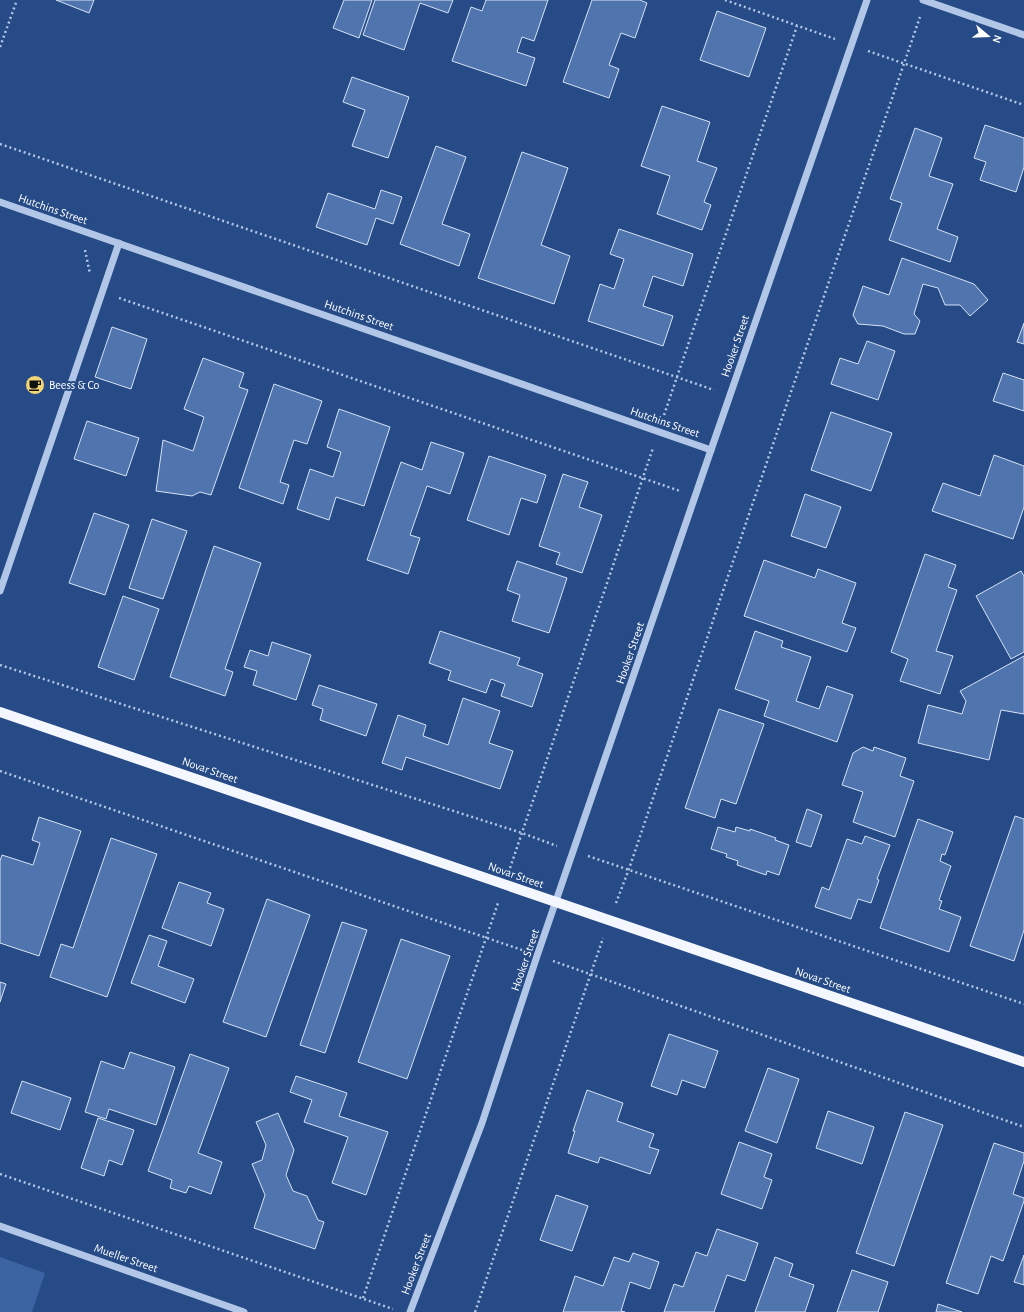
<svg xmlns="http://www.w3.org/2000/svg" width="1024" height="1312" font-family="'Alegreya Sans',sans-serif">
<rect width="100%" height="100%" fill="#274b86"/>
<!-- green -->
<path fill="#3c64a2" d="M 0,1257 L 45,1273 L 32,1312 L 0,1312 Z"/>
<!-- building -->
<g fill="#5074ad" stroke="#d5e2f6">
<path d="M 56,0 L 94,0 L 89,13 Z"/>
<path d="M 344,0 L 372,0 L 359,38 L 333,28 Z"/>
<path d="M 375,0 L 453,0 L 448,13 L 420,3 L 404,50 L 363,35 Z"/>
<path d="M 486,0 L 548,0 L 534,41 L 522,37 L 517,52 L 535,58 L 526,86 L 452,61 L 471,7 L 482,11 Z"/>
<path d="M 592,0 L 640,0 L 647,3 L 635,38 L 621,33 L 609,65 L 619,69 L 609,98 L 563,82 Z"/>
<path d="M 717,11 L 766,28 L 749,77 L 700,60 Z"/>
<path d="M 352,77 L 409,97 L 388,158 L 352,146 L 365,110 L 343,102 Z"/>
<path d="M 662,106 L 710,122 L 697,161 L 717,168 L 704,202 L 711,205 L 702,230 L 657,214 L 670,176 L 641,166 Z"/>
<path d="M 985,125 L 1024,138 L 1024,167 L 1016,192 L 980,180 L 986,162 L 974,158 Z"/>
<path d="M 915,128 L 942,138 L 929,176 L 953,184 L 937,229 L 958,237 L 950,262 L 889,240 L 902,203 L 890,199 Z"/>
<path d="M 436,146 L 466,157 L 442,224 L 470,234 L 459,266 L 400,244 Z"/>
<path d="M 522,152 L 568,168 L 541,245 L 570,256 L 554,304 L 478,278 Z"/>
<path d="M 381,190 L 402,197 L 393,224 L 376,218 L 367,245 L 316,227 L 328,193 L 375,209 Z"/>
<path d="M 619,229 L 693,254 L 683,286 L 653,276 L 643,306 L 673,316 L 663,346 L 588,321 L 600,284 L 614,289 L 624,259 L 610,254 Z"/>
<path d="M 902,258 L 974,284 L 988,300 L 970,316 L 960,305 L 945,305 L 938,288 L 923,284 L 914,314 L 920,321 L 915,334 L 904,334 L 883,326 L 858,324 L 853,315 L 863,286 L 889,295 Z"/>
<path d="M 1024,323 L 1024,344 L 1017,342 Z"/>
<path d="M 112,327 L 147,339 L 131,389 L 95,377 Z"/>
<path d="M 867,341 L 895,351 L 878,400 L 831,384 L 840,358 L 858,364 Z"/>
<path d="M 203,358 L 244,373 L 239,387 L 248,390 L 211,495 L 200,492 L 192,496 L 156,491 L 163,440 L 193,451 L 204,417 L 184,409 Z"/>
<path d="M 1003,373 L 1024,380 L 1024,411 L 993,401 Z"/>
<path d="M 274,384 L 322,401 L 307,444 L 294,440 L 280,482 L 289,485 L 283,504 L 239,488 Z"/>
<path d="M 339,409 L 390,427 L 364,506 L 336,497 L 329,520 L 297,509 L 310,469 L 333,477 L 341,452 L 327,447 Z"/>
<path d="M 831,412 L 892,433 L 871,491 L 811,470 Z"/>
<path d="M 87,421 L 139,438 L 126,476 L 74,459 Z"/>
<path d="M 431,442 L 464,453 L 450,494 L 427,486 L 410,535 L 420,538 L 408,574 L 367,560 L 401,462 L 422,470 Z"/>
<path d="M 994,455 L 1024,466 L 1024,507 L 1013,539 L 932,511 L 943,483 L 980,496 Z"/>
<path d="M 489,456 L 546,475 L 537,503 L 521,498 L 509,535 L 467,520 Z"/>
<path d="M 563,474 L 588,482 L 579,507 L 602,515 L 582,573 L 556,564 L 560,553 L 539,546 Z"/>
<path d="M 805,494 L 841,507 L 826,548 L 791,536 Z"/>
<path d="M 94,513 L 129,525 L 105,595 L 69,583 Z"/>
<path d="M 152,519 L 187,531 L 163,599 L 129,588 Z"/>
<path d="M 214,546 L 261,563 L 225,669 L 233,672 L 225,696 L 170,677 Z"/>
<path d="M 925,554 L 956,565 L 948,587 L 957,590 L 936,651 L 953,656 L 940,694 L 900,681 L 908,659 L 891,652 Z"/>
<path d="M 764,560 L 815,578 L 818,569 L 856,583 L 842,623 L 856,628 L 847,652 L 744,616 Z"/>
<path d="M 517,561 L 567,578 L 549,633 L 512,621 L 520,595 L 507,590 Z"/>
<path d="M 1021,571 L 1024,576 L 1024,652 L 1011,659 L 976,596 Z"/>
<path d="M 123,596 L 159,609 L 134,680 L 98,667 Z"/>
<path d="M 440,631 L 520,658 L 517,665 L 543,674 L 532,707 L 501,696 L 505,684 L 491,679 L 486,693 L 448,680 L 451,671 L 429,663 Z"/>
<path d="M 755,631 L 783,641 L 781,647 L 811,657 L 796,701 L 819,709 L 827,686 L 853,695 L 837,742 L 764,716 L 769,701 L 735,689 Z"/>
<path d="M 272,642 L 311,655 L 296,700 L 253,685 L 257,671 L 244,667 L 250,650 L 268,656 Z"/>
<path d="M 1024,656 L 1024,714 L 1001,710 L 989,760 L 918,743 L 928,705 L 962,714 L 966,701 L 960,691 Z"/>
<path d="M 319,685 L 377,704 L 366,736 L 320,720 L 323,709 L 312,705 Z"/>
<path d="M 463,698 L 500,711 L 489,743 L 513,751 L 500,789 L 406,757 L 402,770 L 382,763 L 398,715 L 426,725 L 423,736 L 448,745 Z"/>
<path d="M 719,709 L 764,724 L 736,804 L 721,799 L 715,818 L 685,808 Z"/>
<path d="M 863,747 L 873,751 L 874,747 L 906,758 L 900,776 L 914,781 L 895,837 L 853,822 L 863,792 L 842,785 L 853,753 Z"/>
<path d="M 807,809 L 822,815 L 811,847 L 796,842 Z"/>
<path d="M 1015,816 L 1024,819 L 1024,930 L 1014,961 L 970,946 Z"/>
<path d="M 39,817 L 81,831 L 39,956 L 0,943 L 0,861 L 2,855 L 33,865 L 40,843 L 32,840 Z"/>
<path d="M 918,819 L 953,832 L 945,855 L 942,854 L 940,861 L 951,866 L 939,900 L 942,901 L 939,909 L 961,917 L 949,952 L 880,928 Z"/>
<path d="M 718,827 L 735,832 L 736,827 L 750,831 L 750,829 L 776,838 L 775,840 L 789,845 L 779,875 L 767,871 L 766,875 L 737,865 L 738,861 L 726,857 L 727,854 L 711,849 Z"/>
<path d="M 865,836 L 890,845 L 877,879 L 879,880 L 871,903 L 858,899 L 851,919 L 815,907 L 822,887 L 829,890 L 847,839 L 862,844 Z"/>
<path d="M 111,838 L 157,854 L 107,997 L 50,977 L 61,944 L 73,948 Z"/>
<path d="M 179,882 L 211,893 L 207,903 L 224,909 L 211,946 L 162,928 Z"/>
<path d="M 267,899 L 310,915 L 266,1037 L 223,1022 Z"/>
<path d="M 342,922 L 367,930 L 325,1053 L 300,1045 Z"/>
<path d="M 149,935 L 167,941 L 158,966 L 194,979 L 185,1003 L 131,983 Z"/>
<path d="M 401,939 L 450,956 L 407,1079 L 358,1062 Z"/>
<path d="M 0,982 L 6,984 L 0,1002 Z"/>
<path d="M 669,1034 L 718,1051 L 705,1088 L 682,1080 L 677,1095 L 651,1086 Z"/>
<path d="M 130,1052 L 175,1067 L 156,1125 L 109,1109 L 106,1119 L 85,1112 L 101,1061 L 124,1069 Z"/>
<path d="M 190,1054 L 229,1068 L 198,1153 L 222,1162 L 211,1194 L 189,1186 L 186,1193 L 170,1188 L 172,1180 L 148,1171 Z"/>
<path d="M 768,1068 L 799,1079 L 777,1143 L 745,1131 Z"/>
<path d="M 296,1076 L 347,1093 L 339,1116 L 388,1132 L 366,1195 L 332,1183 L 348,1137 L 304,1122 L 312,1100 L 290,1092 Z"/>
<path d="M 22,1081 L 71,1098 L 60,1130 L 11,1113 Z"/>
<path d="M 587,1090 L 623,1103 L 617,1121 L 654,1134 L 649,1147 L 659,1150 L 650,1174 L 600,1157 L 598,1163 L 568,1153 L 575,1131 L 573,1131 Z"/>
<path d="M 828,1111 L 874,1127 L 862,1164 L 816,1148 Z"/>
<path d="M 905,1112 L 943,1125 L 894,1266 L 856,1253 Z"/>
<path d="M 278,1113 L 294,1150 L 286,1175 L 293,1191 L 307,1196 L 318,1220 L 324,1222 L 315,1249 L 254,1228 L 265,1195 L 252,1164 L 262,1160 L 266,1145 L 256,1122 Z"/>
<path d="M 98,1118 L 134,1130 L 122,1165 L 109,1160 L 104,1176 L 81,1168 Z"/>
<path d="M 739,1142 L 772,1154 L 764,1177 L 772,1180 L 762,1209 L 721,1194 Z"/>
<path d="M 994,1143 L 1024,1153 L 1024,1161 L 1013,1194 L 1024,1198 L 1024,1201 L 1003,1261 L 991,1256 L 978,1294 L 946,1283 Z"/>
<path d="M 556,1195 L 588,1206 L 572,1251 L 540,1240 Z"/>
<path d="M 717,1229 L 758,1243 L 745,1281 L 727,1275 L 714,1312 L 664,1312 L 674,1284 L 683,1287 L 696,1252 L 707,1256 Z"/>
<path d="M 633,1253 L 659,1262 L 650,1289 L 630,1282 L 621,1311 L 625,1312 L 563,1312 L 575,1276 L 603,1286 L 614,1257 L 629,1262 Z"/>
<path d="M 1024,1255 L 1024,1285 L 1014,1282 Z"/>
<path d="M 775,1257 L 793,1264 L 789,1276 L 814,1285 L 805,1312 L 755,1312 Z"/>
<path d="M 852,1270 L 888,1282 L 878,1312 L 837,1312 Z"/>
<path d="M 938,1304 L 962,1312 L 936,1312 Z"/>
</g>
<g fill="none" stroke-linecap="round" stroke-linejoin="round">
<!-- path -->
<g stroke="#b2c7e8" stroke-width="2.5" stroke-dasharray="2 3" stroke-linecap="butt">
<path d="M 725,0 L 835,39"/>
<path d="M 0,47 L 17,0"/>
<path d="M 868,51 L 1024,105"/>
<path d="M 0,144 L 714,390"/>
<path d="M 85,250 L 90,274"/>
<path d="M 119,298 L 680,491"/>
<path d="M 664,415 L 797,26"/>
<path d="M 0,665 L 522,833 L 557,846"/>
<path d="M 0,771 L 522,950"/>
<path d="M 588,856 L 1024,1004"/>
<path d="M 510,868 L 653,448"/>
<path d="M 616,903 L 629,869 L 747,520 L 920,17"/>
<path d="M 553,961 L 1024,1127"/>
<path d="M 0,1174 L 393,1309"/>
<path d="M 363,1298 L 498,903"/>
<path d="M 475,1312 L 603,938"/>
</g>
<!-- minor -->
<g stroke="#b2c7e8" stroke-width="7">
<path d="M 923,0 L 1024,35"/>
<path d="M 0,202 L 711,450"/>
<path d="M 0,591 L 119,243"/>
<path d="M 0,1226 L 244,1312"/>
<path d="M 410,1312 L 482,1123 L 537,956 L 711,450 L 867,0"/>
</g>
<!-- major -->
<path stroke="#f4f7fe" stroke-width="10" d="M 0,712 L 1024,1062"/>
</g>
<!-- icons -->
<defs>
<symbol id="cafe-disc" viewBox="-11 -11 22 22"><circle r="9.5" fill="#f0d477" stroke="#274b86"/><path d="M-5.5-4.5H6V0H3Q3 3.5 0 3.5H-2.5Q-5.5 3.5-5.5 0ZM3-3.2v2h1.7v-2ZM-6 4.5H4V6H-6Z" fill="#111"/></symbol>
</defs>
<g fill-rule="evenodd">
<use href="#cafe-disc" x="24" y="374" width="22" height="22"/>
</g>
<g text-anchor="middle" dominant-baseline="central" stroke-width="4" stroke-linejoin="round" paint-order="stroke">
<!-- street labels -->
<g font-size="12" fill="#fff" stroke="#274b86">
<text transform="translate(53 209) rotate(19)">Hutchins Street</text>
<text transform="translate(359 315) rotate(19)">Hutchins Street</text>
<text transform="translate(735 346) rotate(-71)">Hooker Street</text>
<text transform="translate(665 422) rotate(19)">Hutchins Street</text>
<text transform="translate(630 653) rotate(-71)">Hooker Street</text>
<text transform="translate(210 770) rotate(19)">Novar Street</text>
<text transform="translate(516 875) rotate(19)">Novar Street</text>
<text transform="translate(525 960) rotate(-71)">Hooker Street</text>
<text transform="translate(823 980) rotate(19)">Novar Street</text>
<text transform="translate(126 1258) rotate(19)">Mueller Street</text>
<text transform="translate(416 1264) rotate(-69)">Hooker Street</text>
</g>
<!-- poi labels -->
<g font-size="12" fill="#fff" stroke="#274b86" text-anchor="start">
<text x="49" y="385">Beess &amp; Co</text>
</g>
</g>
<!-- north arrow -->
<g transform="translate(988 36) rotate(109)" stroke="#274b86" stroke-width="3" paint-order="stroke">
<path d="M0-3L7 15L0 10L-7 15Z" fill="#ffffff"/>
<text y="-6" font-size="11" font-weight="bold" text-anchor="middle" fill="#ffffff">N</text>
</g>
</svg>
